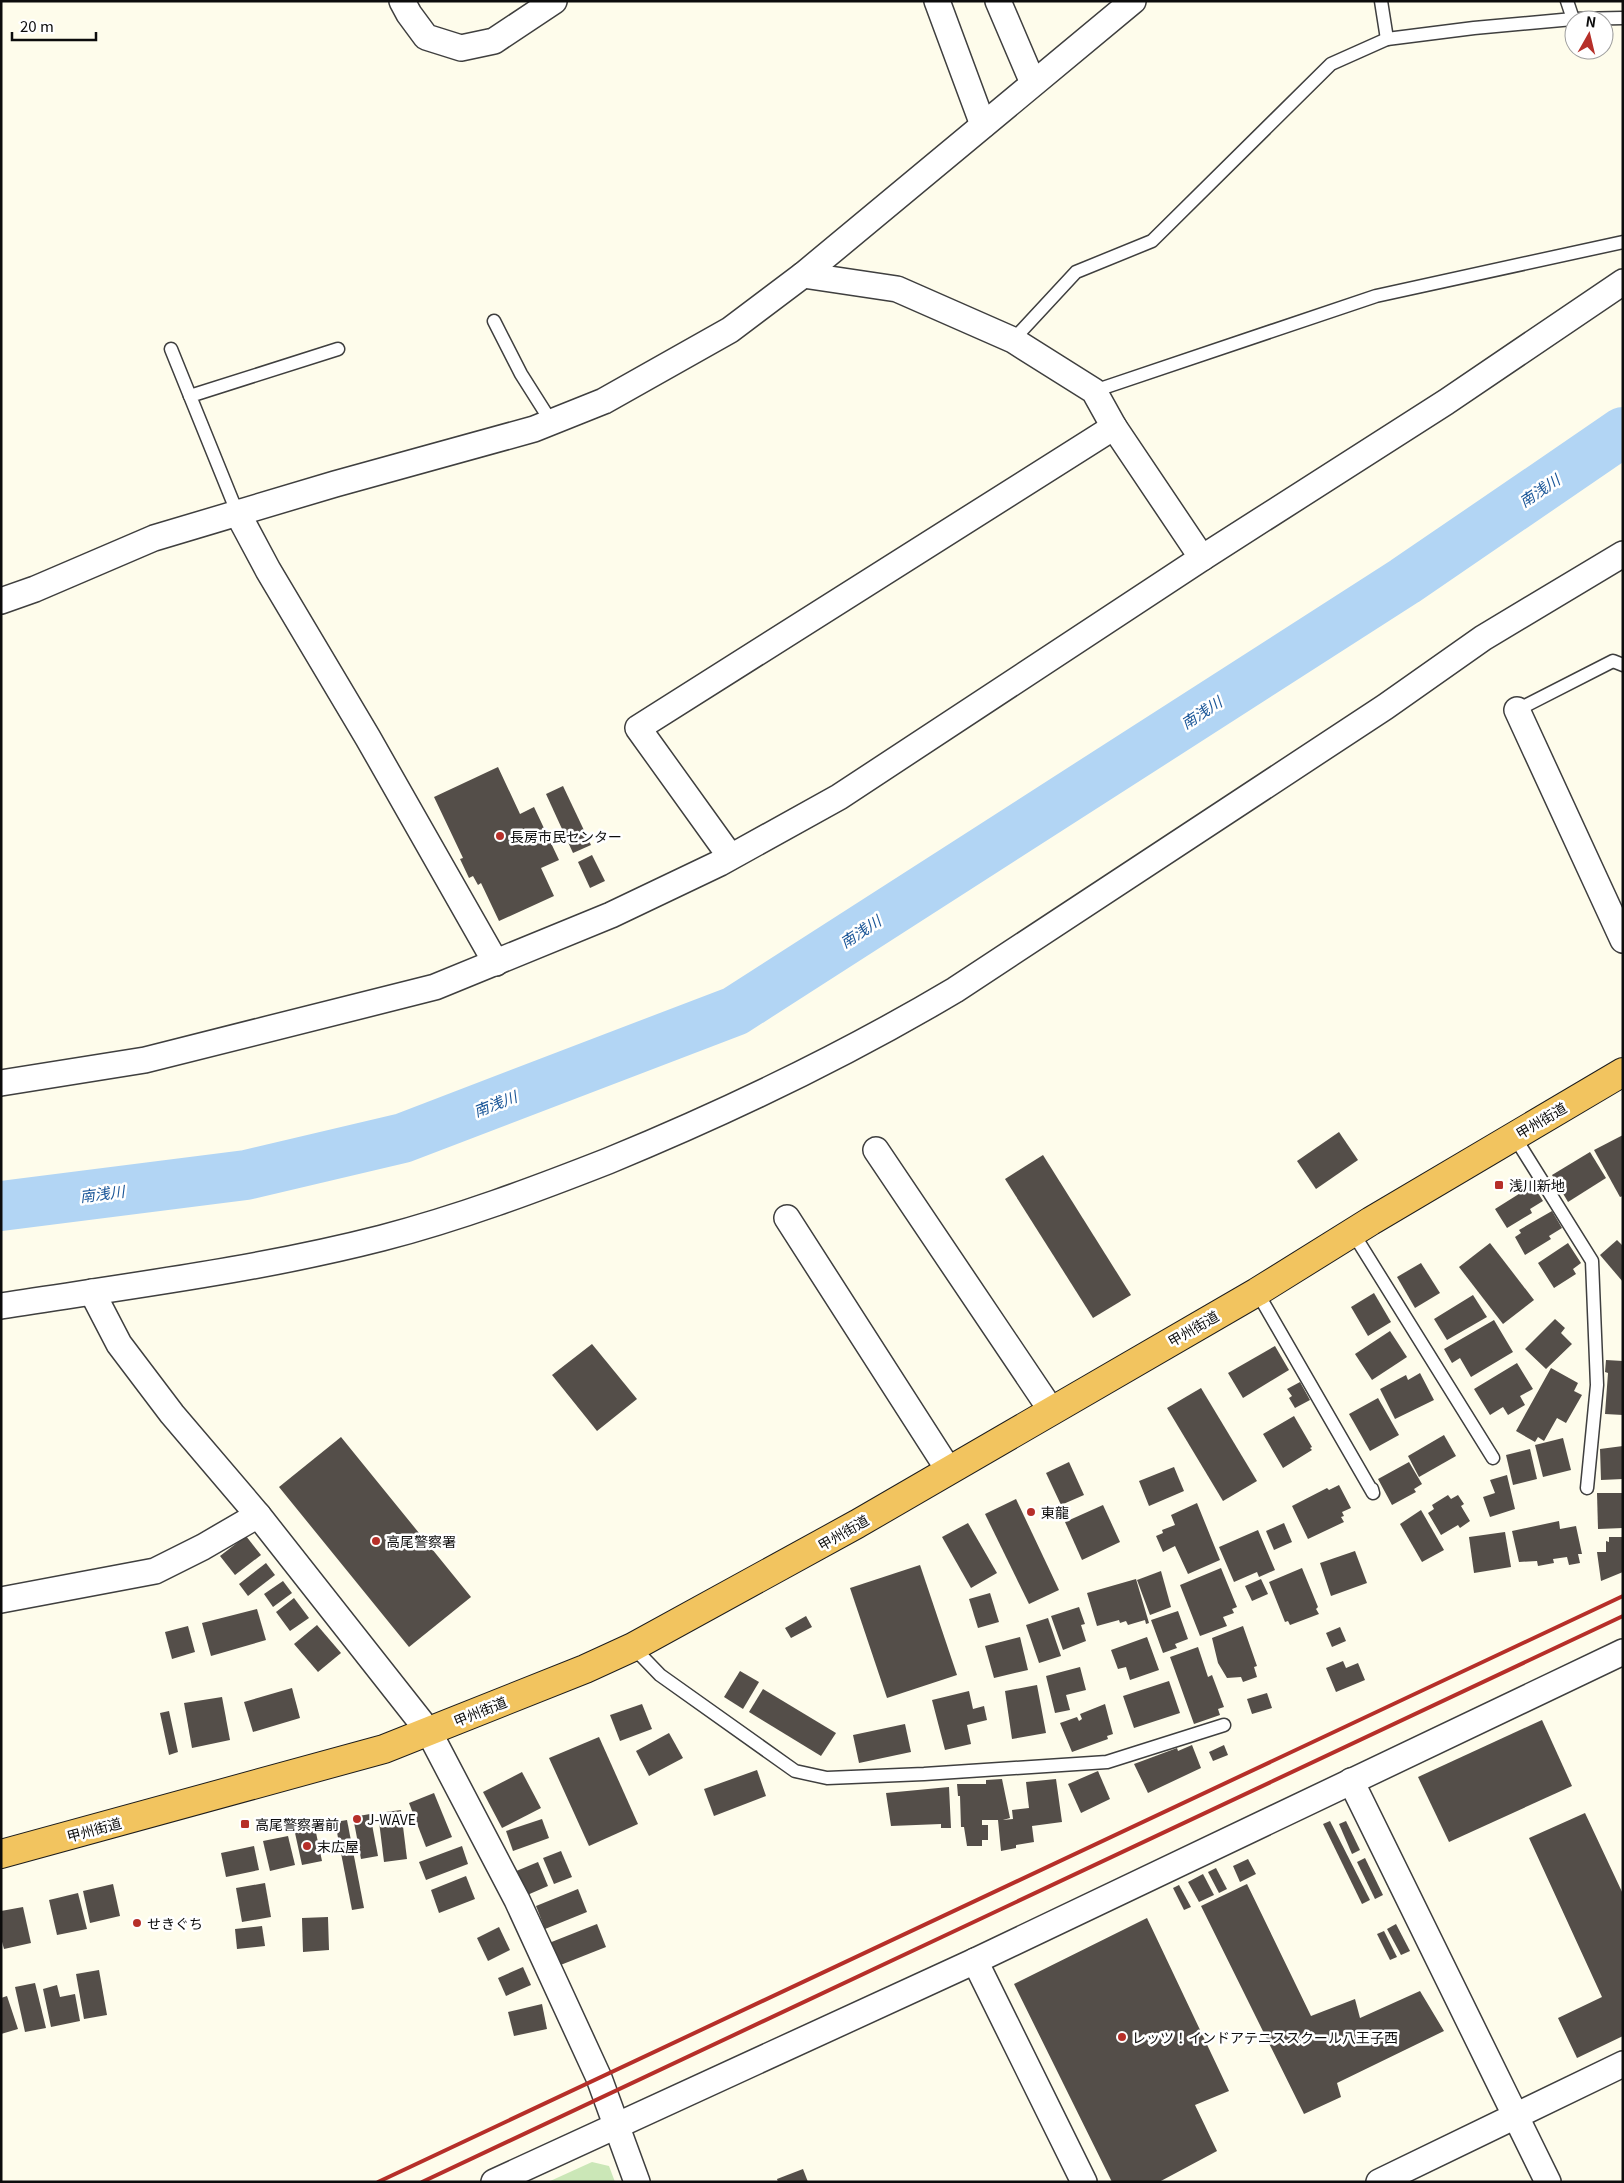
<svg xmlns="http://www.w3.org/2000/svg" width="1624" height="2183" font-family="Georgia,'Noto Sans JP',serif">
<rect width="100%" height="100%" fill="#fefceb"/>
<!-- green -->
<path fill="#cbe7b7" d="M 592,2162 L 609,2166 L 615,2182 L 548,2182 Z"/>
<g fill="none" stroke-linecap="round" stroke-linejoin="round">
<!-- river -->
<path stroke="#b2d5f4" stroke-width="50" d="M 1,1206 L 246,1175 L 403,1138 L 735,1011 L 1405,581 L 1623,432"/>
</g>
<!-- building -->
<g fill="#544e49">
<path d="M 498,767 L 520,814 L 534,807 L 559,860 L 541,868 L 554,896 L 499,921 L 481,883 L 478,885 L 473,876 L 469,878 L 460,859 L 463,858 L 434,797 Z"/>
<path d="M 563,786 L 591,845 L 573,853 L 546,794 Z"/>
<path d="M 592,855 L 605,881 L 590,888 L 578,862 Z"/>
<path d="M 1339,1132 L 1358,1160 L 1316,1189 L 1297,1161 Z"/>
<path d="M 1623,1135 L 1623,1196 L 1620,1197 L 1594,1150 Z"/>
<path d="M 1590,1152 L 1606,1178 L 1568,1202 L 1552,1175 Z"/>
<path d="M 1043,1155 L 1131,1295 L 1093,1318 L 1005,1179 Z"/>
<path d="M 1533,1185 L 1543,1201 L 1530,1209 L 1532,1213 L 1507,1228 L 1495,1209 Z"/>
<path d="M 1552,1211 L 1562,1228 L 1549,1236 L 1551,1239 L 1525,1255 L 1515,1237 L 1521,1233 L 1519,1230 Z"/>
<path d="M 1617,1240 L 1623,1246 L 1623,1282 L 1600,1255 Z"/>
<path d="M 1490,1243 L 1534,1300 L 1503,1324 L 1459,1267 Z"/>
<path d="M 1568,1243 L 1581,1263 L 1573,1269 L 1576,1274 L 1554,1288 L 1538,1263 Z"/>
<path d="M 1421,1263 L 1440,1293 L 1415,1308 L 1397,1277 Z"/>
<path d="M 1374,1293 L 1391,1322 L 1368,1336 L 1351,1307 Z"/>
<path d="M 1473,1295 L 1487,1317 L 1447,1340 L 1434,1319 Z"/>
<path d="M 1555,1319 L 1565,1328 L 1561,1333 L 1572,1344 L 1546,1369 L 1525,1349 Z"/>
<path d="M 1494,1320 L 1513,1352 L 1471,1377 L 1460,1358 L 1452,1363 L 1444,1349 Z"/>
<path d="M 1390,1331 L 1407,1357 L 1372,1380 L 1355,1354 Z"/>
<path d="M 592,1344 L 637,1399 L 597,1431 L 552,1375 Z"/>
<path d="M 1275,1346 L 1289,1370 L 1243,1398 L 1228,1373 Z"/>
<path d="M 1606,1360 L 1623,1361 L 1623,1415 L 1605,1414 L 1608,1373 L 1605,1372 Z"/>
<path d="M 1517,1363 L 1533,1389 L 1520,1396 L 1525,1405 L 1508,1415 L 1503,1407 L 1490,1415 L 1474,1389 Z"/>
<path d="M 1551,1368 L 1578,1383 L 1574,1391 L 1582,1395 L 1566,1423 L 1557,1418 L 1544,1441 L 1538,1437 L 1535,1442 L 1516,1431 Z"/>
<path d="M 1420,1373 L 1434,1400 L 1395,1419 L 1380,1389 L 1406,1375 L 1408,1380 Z"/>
<path d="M 1300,1382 L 1310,1400 L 1295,1408 L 1289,1398 L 1292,1396 L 1287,1389 Z"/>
<path d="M 1201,1388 L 1257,1481 L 1223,1501 L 1167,1408 Z"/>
<path d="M 1378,1398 L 1399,1435 L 1370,1451 L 1349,1414 Z"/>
<path d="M 1294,1416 L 1312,1447 L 1310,1448 L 1312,1450 L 1283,1468 L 1263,1434 Z"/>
<path d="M 1444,1435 L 1456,1456 L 1419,1477 L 1408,1456 Z"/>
<path d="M 341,1437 L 471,1597 L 409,1647 L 279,1487 Z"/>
<path d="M 1563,1438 L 1571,1470 L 1543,1477 L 1535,1445 Z"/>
<path d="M 1623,1446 L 1623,1479 L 1601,1480 L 1600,1449 Z"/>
<path d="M 1530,1449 L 1537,1479 L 1513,1485 L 1506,1455 Z"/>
<path d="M 1069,1462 L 1084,1495 L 1061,1505 L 1046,1473 Z"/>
<path d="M 1409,1462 L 1422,1484 L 1414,1489 L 1416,1492 L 1392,1505 L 1378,1479 Z"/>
<path d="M 1174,1467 L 1184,1491 L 1149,1506 L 1139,1481 Z"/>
<path d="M 1507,1475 L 1515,1509 L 1490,1517 L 1483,1497 L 1495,1493 L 1490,1480 Z"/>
<path d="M 1339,1485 L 1351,1508 L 1342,1512 L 1344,1516 L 1341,1517 L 1344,1522 L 1308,1539 L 1292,1506 L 1327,1488 L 1329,1490 Z"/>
<path d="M 1597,1493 L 1623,1493 L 1623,1528 L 1598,1529 Z"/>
<path d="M 1448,1495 L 1451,1499 L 1458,1495 L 1464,1504 L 1461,1506 L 1470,1521 L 1460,1528 L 1458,1525 L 1441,1535 L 1428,1513 L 1434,1509 L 1432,1505 Z"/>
<path d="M 1016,1499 L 1059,1590 L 1029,1604 L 985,1514 Z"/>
<path d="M 1197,1503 L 1220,1560 L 1188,1574 L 1175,1546 L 1163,1552 L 1156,1536 L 1163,1533 L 1162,1530 L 1175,1525 L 1171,1515 Z"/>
<path d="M 1103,1505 L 1120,1542 L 1082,1560 L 1065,1522 Z"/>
<path d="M 1421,1510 L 1444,1550 L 1422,1562 L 1400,1524 Z"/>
<path d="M 1559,1521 L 1560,1529 L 1576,1526 L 1582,1554 L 1578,1554 L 1580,1563 L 1569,1565 L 1567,1557 L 1553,1559 L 1554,1563 L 1538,1566 L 1537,1561 L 1519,1562 L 1512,1531 Z"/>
<path d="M 968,1523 L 997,1573 L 971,1588 L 942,1537 Z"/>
<path d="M 1284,1523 L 1292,1542 L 1274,1550 L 1266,1531 Z"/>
<path d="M 1258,1530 L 1275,1570 L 1259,1577 L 1257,1572 L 1234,1582 L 1219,1547 Z"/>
<path d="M 1505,1532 L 1511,1567 L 1474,1573 L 1469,1537 Z"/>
<path d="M 246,1536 L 261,1555 L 235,1575 L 220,1556 Z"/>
<path d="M 1609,1537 L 1623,1537 L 1623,1572 L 1601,1581 L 1597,1552 L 1606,1552 L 1606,1541 L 1609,1542 Z"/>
<path d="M 1355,1551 L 1367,1583 L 1331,1596 L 1320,1563 Z"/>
<path d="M 266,1563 L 275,1575 L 248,1596 L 239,1584 Z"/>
<path d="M 920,1565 L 957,1675 L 887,1698 L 850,1588 Z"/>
<path d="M 1221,1568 L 1237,1607 L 1232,1609 L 1234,1613 L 1223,1617 L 1227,1626 L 1200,1636 L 1180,1585 Z"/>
<path d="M 1302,1568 L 1318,1607 L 1316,1609 L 1319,1614 L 1290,1625 L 1288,1621 L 1285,1622 L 1269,1582 Z"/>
<path d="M 1161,1571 L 1171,1607 L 1150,1615 L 1137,1580 Z"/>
<path d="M 1136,1579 L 1149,1623 L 1146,1624 L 1145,1620 L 1128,1625 L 1126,1621 L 1120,1623 L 1119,1620 L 1097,1626 L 1087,1593 Z"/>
<path d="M 1261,1579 L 1268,1594 L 1252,1601 L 1245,1586 Z"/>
<path d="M 283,1581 L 292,1593 L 273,1607 L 264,1594 Z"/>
<path d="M 990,1593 L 999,1622 L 978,1628 L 969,1599 Z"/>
<path d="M 294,1598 L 309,1618 L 290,1631 L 276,1612 Z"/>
<path d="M 1079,1607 L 1085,1624 L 1081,1625 L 1086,1641 L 1063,1650 L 1051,1616 Z"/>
<path d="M 257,1609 L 266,1640 L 211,1656 L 202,1623 Z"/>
<path d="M 1178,1611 L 1188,1639 L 1175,1644 L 1177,1648 L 1163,1653 L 1151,1620 Z"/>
<path d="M 806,1616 L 812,1627 L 791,1638 L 785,1628 Z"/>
<path d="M 1048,1618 L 1061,1656 L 1039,1663 L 1026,1625 Z"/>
<path d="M 317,1625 L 341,1653 L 318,1672 L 294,1644 Z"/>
<path d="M 188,1626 L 195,1652 L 172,1659 L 165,1632 Z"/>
<path d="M 1243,1626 L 1257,1666 L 1254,1667 L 1257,1677 L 1243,1682 L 1241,1677 L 1227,1678 L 1218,1663 L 1212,1638 Z"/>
<path d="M 1340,1627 L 1346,1641 L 1332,1647 L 1326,1633 Z"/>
<path d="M 1020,1637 L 1028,1670 L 994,1678 L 985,1646 Z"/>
<path d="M 1147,1637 L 1159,1670 L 1130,1680 L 1126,1667 L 1118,1669 L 1111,1650 Z"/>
<path d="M 1198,1647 L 1208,1677 L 1212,1675 L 1224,1707 L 1218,1709 L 1220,1715 L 1194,1724 L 1170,1657 Z"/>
<path d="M 1343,1661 L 1346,1668 L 1358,1663 L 1365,1680 L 1336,1692 L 1326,1668 Z"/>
<path d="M 1080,1667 L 1086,1690 L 1066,1695 L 1070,1710 L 1055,1713 L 1046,1676 Z"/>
<path d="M 740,1671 L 759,1682 L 743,1709 L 724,1697 Z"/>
<path d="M 1169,1681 L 1180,1713 L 1134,1728 L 1123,1696 Z"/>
<path d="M 1037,1685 L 1046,1733 L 1012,1739 L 1005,1691 Z"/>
<path d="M 292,1688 L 300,1718 L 253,1732 L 244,1702 Z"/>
<path d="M 763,1689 L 836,1733 L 821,1756 L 749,1712 Z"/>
<path d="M 969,1691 L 973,1709 L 984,1706 L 987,1720 L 967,1725 L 971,1744 L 945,1750 L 932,1700 Z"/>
<path d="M 1267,1693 L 1272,1708 L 1252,1714 L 1247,1699 Z"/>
<path d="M 222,1697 L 230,1740 L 192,1748 L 184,1703 Z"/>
<path d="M 642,1704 L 652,1729 L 620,1741 L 610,1715 Z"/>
<path d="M 1105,1704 L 1113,1734 L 1107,1736 L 1108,1739 L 1072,1752 L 1060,1723 L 1077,1717 L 1079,1721 L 1082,1719 L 1080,1714 Z"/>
<path d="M 169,1711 L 178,1752 L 169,1755 L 160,1713 Z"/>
<path d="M 1542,1720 L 1572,1786 L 1449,1842 L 1418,1777 Z"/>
<path d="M 905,1724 L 911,1752 L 859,1763 L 853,1735 Z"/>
<path d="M 669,1733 L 683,1758 L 649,1776 L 636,1751 Z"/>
<path d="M 599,1737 L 638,1824 L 589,1846 L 549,1758 Z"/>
<path d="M 1192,1745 L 1201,1768 L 1148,1793 L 1134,1764 L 1177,1748 L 1178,1751 Z"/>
<path d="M 1224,1745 L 1228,1755 L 1213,1761 L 1209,1752 Z"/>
<path d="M 757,1770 L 766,1796 L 714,1816 L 704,1789 Z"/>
<path d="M 1098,1771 L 1110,1799 L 1081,1813 L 1068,1784 Z"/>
<path d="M 522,1772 L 541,1808 L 502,1828 L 483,1792 Z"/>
<path d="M 1002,1779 L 1010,1818 L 1003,1820 L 1013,1819 L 1012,1810 L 1029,1808 L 1026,1782 L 1056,1779 L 1062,1822 L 1032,1826 L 1034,1842 L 1016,1845 L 1016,1848 L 1001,1851 L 998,1820 L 982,1820 L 982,1825 L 988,1825 L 988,1840 L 982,1840 L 982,1846 L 967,1846 L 964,1827 L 961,1827 L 960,1796 L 958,1796 L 957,1784 L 986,1784 L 986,1780 Z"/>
<path d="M 949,1787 L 951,1828 L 941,1828 L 941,1824 L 891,1826 L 886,1793 Z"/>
<path d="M 434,1793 L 452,1837 L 426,1847 L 409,1803 Z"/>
<path d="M 401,1810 L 407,1859 L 384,1862 L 378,1813 Z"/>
<path d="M 1585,1813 L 1623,1894 L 1623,2036 L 1577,2058 L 1558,2018 L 1602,1997 L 1529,1838 Z"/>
<path d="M 370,1814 L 378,1856 L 361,1859 L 353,1817 Z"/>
<path d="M 542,1819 L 549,1838 L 513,1851 L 506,1831 Z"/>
<path d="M 347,1820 L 364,1908 L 352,1910 L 335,1822 Z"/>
<path d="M 1330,1821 L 1370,1900 L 1362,1904 L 1323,1824 Z"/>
<path d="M 1346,1821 L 1360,1850 L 1352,1854 L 1339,1824 Z"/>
<path d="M 315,1828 L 322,1861 L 302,1865 L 295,1833 Z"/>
<path d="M 288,1836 L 295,1865 L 270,1871 L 263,1841 Z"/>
<path d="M 254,1846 L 259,1870 L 226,1877 L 221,1853 Z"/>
<path d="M 462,1846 L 468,1864 L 426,1880 L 419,1862 Z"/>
<path d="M 561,1851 L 572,1877 L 554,1884 L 543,1858 Z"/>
<path d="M 1365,1858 L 1383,1895 L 1375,1899 L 1357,1862 Z"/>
<path d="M 1248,1859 L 1256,1874 L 1240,1882 L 1233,1866 Z"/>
<path d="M 538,1862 L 548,1886 L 525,1896 L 514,1872 Z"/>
<path d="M 1216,1868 L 1227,1889 L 1219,1893 L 1208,1872 Z"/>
<path d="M 1203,1874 L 1214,1895 L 1199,1902 L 1188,1882 Z"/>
<path d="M 466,1876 L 475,1899 L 439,1913 L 431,1890 Z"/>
<path d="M 265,1883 L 271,1917 L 242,1922 L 236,1888 Z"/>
<path d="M 113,1884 L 120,1916 L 90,1923 L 83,1891 Z"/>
<path d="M 1247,1884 L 1311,2016 L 1355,1999 L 1360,2018 L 1420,1991 L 1444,2031 L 1337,2083 L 1341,2097 L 1304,2114 L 1201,1906 Z"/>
<path d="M 1179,1885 L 1191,1907 L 1184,1910 L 1173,1888 Z"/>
<path d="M 578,1889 L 587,1912 L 545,1929 L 536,1906 Z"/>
<path d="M 78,1893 L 87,1929 L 57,1935 L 49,1900 Z"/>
<path d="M 23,1907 L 31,1943 L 4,1949 L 1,1938 L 1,1911 Z"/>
<path d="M 328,1917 L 329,1950 L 303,1952 L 302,1918 Z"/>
<path d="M 1147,1918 L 1229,2091 L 1195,2105 L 1217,2151 L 1159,2182 L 1112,2182 L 1014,1984 Z"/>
<path d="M 597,1924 L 606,1947 L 558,1966 L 549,1943 Z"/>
<path d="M 1396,1924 L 1410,1951 L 1401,1955 L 1387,1929 Z"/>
<path d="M 262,1926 L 265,1946 L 237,1949 L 235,1929 Z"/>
<path d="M 499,1927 L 510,1950 L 488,1961 L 477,1938 Z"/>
<path d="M 1384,1931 L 1397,1957 L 1390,1960 L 1377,1934 Z"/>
<path d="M 523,1967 L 531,1985 L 506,1996 L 498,1978 Z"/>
<path d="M 99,1970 L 107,2015 L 84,2019 L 76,1974 Z"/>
<path d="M 35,1983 L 46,2028 L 25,2032 L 15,1987 Z"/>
<path d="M 57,1985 L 60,1997 L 75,1994 L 80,2021 L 51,2027 L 43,1989 Z"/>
<path d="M 7,1996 L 18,2029 L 1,2034 L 1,1998 Z"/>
<path d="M 542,2004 L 547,2029 L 514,2036 L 508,2012 Z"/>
<path d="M 803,2169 L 808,2182 L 778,2182 L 777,2179 Z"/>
</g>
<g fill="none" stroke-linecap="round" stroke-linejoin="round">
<defs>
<g id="service">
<path d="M 1381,1 L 1387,39"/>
<path d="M 1567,1 L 1573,19"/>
<path d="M 494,321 L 521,374 L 552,423"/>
<path d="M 1013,340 L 1076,272 L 1152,241 L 1331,64 L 1387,39 L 1474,28 L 1573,19 L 1623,18"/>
<path d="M 171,349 L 190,396"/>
<path d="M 1094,391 L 1376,296 L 1623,242"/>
<path d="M 237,512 L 190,396 L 338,349"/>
<path d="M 1517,710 L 1613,661 L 1623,665"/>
<path d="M 1514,1136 L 1592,1261 L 1597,1385 L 1587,1488"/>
<path d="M 1353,1233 L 1493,1458"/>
<path d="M 1257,1292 L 1373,1493 L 1372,1489"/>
<path d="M 633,1647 L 660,1675 L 795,1771 L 827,1778 L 924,1774 L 1107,1762 L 1224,1725"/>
</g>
<g id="minor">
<path d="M 402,1 L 409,14 L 426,37 L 461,48 L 494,41 L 554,1"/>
<path d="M 937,1 L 983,125"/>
<path d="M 998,1 L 1033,83"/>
<path d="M 803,275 L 897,289 L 1013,340 L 1094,391 L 1114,427 L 1202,558"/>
<path d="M 237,512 L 268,570 L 368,738 L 496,963"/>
<path d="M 1,601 L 35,589 L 154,538 L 335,484 L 534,429 L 604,401 L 730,330 L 803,275 L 1133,1"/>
<path d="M 1517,710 L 1623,940"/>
<path d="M 730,856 L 638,728 L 1114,427"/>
<path d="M 1,1083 L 145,1060 L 435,987 L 611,915 L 720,863 L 839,797 L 1202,558 L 1446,402 L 1623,282"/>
<path d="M 876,1150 L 1051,1410"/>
<path d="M 787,1218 L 948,1469"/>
<path d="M 92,1292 L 119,1344 L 172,1414 L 258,1515 L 429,1732 L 517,1900 L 599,2078 L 637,2182"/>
<path d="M 1,1306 C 128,1286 257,1270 382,1238 C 459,1218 534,1190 608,1161 C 727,1112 844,1056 955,990 L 1385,707 L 1483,638 L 1623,554"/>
<path d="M 1,1600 L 155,1571 L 203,1547 L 258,1515"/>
<path d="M 1351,1781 L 1548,2182"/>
<path d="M 975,1961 L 1084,2182"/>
<path d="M 494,2182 L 975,1961 L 1623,1652"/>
<path d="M 1379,2182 L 1623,2064"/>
</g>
<path id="trunk" d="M 1,1854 L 384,1749 L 585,1669 L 633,1647 L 857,1524 L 1257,1292 L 1371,1221 L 1623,1072"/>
</defs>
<!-- service casing -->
<use href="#service" stroke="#3f3f3f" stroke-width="15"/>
<!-- minor casing -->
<use href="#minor" stroke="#3f3f3f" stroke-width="28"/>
<!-- trunk casing -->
<use href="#trunk" stroke="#1d1d1d" stroke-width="30"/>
<!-- service -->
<use href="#service" stroke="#fff" stroke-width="12"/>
<!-- minor -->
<use href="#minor" stroke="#fff" stroke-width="25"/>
<!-- trunk -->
<use href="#trunk" stroke="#f2c45f" stroke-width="28"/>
<!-- rail -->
<g stroke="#b62f29" stroke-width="4">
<path d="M 378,2182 L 1623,1596"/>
<path d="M 422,2182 L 1623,1616"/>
</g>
</g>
<!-- markers -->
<g fill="#b62f29" stroke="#fff" stroke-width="2">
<circle cx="500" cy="836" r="5"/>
<rect x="1494" y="1180" width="10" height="10" rx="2.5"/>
<circle cx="1031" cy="1512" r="5"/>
<circle cx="376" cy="1541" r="5"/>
<circle cx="357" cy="1819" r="5"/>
<rect x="240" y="1819" width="10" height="10" rx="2.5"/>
<circle cx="307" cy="1846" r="5"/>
<circle cx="137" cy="1923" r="5"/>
<circle cx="1122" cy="2037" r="5"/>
</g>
<g text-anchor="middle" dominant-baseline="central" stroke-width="5" stroke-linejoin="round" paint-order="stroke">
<!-- poi labels -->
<g font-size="14" fill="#0c0c0c" stroke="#fff" text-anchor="start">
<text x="510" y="836">長房市民センター</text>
<text x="1509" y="1185">浅川新地</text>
<text x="1041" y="1512">東龍</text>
<text x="386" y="1541">高尾警察署</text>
<text x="367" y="1819">J-WAVE</text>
<text x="255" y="1824">高尾警察署前</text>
<text x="317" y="1846">末広屋</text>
<text x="147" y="1923">せきぐち</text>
<text x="1132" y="2037">レッツ！インドアテニススクール八王子西</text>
</g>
<!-- street labels -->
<g font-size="14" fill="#0c0c0c" stroke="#fff">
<text transform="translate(1541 1120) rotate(-31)">甲州街道</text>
<text transform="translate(1193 1328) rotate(-30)">甲州街道</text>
<text transform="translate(843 1532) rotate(-30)">甲州街道</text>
<text transform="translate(480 1711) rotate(-22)">甲州街道</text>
<text transform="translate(94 1829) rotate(-15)">甲州街道</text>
</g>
<!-- water labels -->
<g font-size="15" font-style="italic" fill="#1a5698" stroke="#fff">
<text transform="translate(1539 490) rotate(-34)">南浅川</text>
<text transform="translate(1201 712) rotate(-33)">南浅川</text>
<text transform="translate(860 931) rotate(-33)">南浅川</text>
<text transform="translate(495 1103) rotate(-21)">南浅川</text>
<text transform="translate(102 1193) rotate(-7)">南浅川</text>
</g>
</g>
<!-- border -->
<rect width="1624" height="2183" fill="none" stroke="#0c0c0c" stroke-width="5"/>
<!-- north arrow -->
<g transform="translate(1589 35) rotate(8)"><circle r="24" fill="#ffffff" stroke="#9e9e9e"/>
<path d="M0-4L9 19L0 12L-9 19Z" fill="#b62f29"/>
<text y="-8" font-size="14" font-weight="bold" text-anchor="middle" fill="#0c0c0c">N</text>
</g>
<!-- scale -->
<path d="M12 32v8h84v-8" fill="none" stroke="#0c0c0c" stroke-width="2.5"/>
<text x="20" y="32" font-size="15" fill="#0c0c0c" stroke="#ffffff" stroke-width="4" paint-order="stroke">20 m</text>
</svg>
